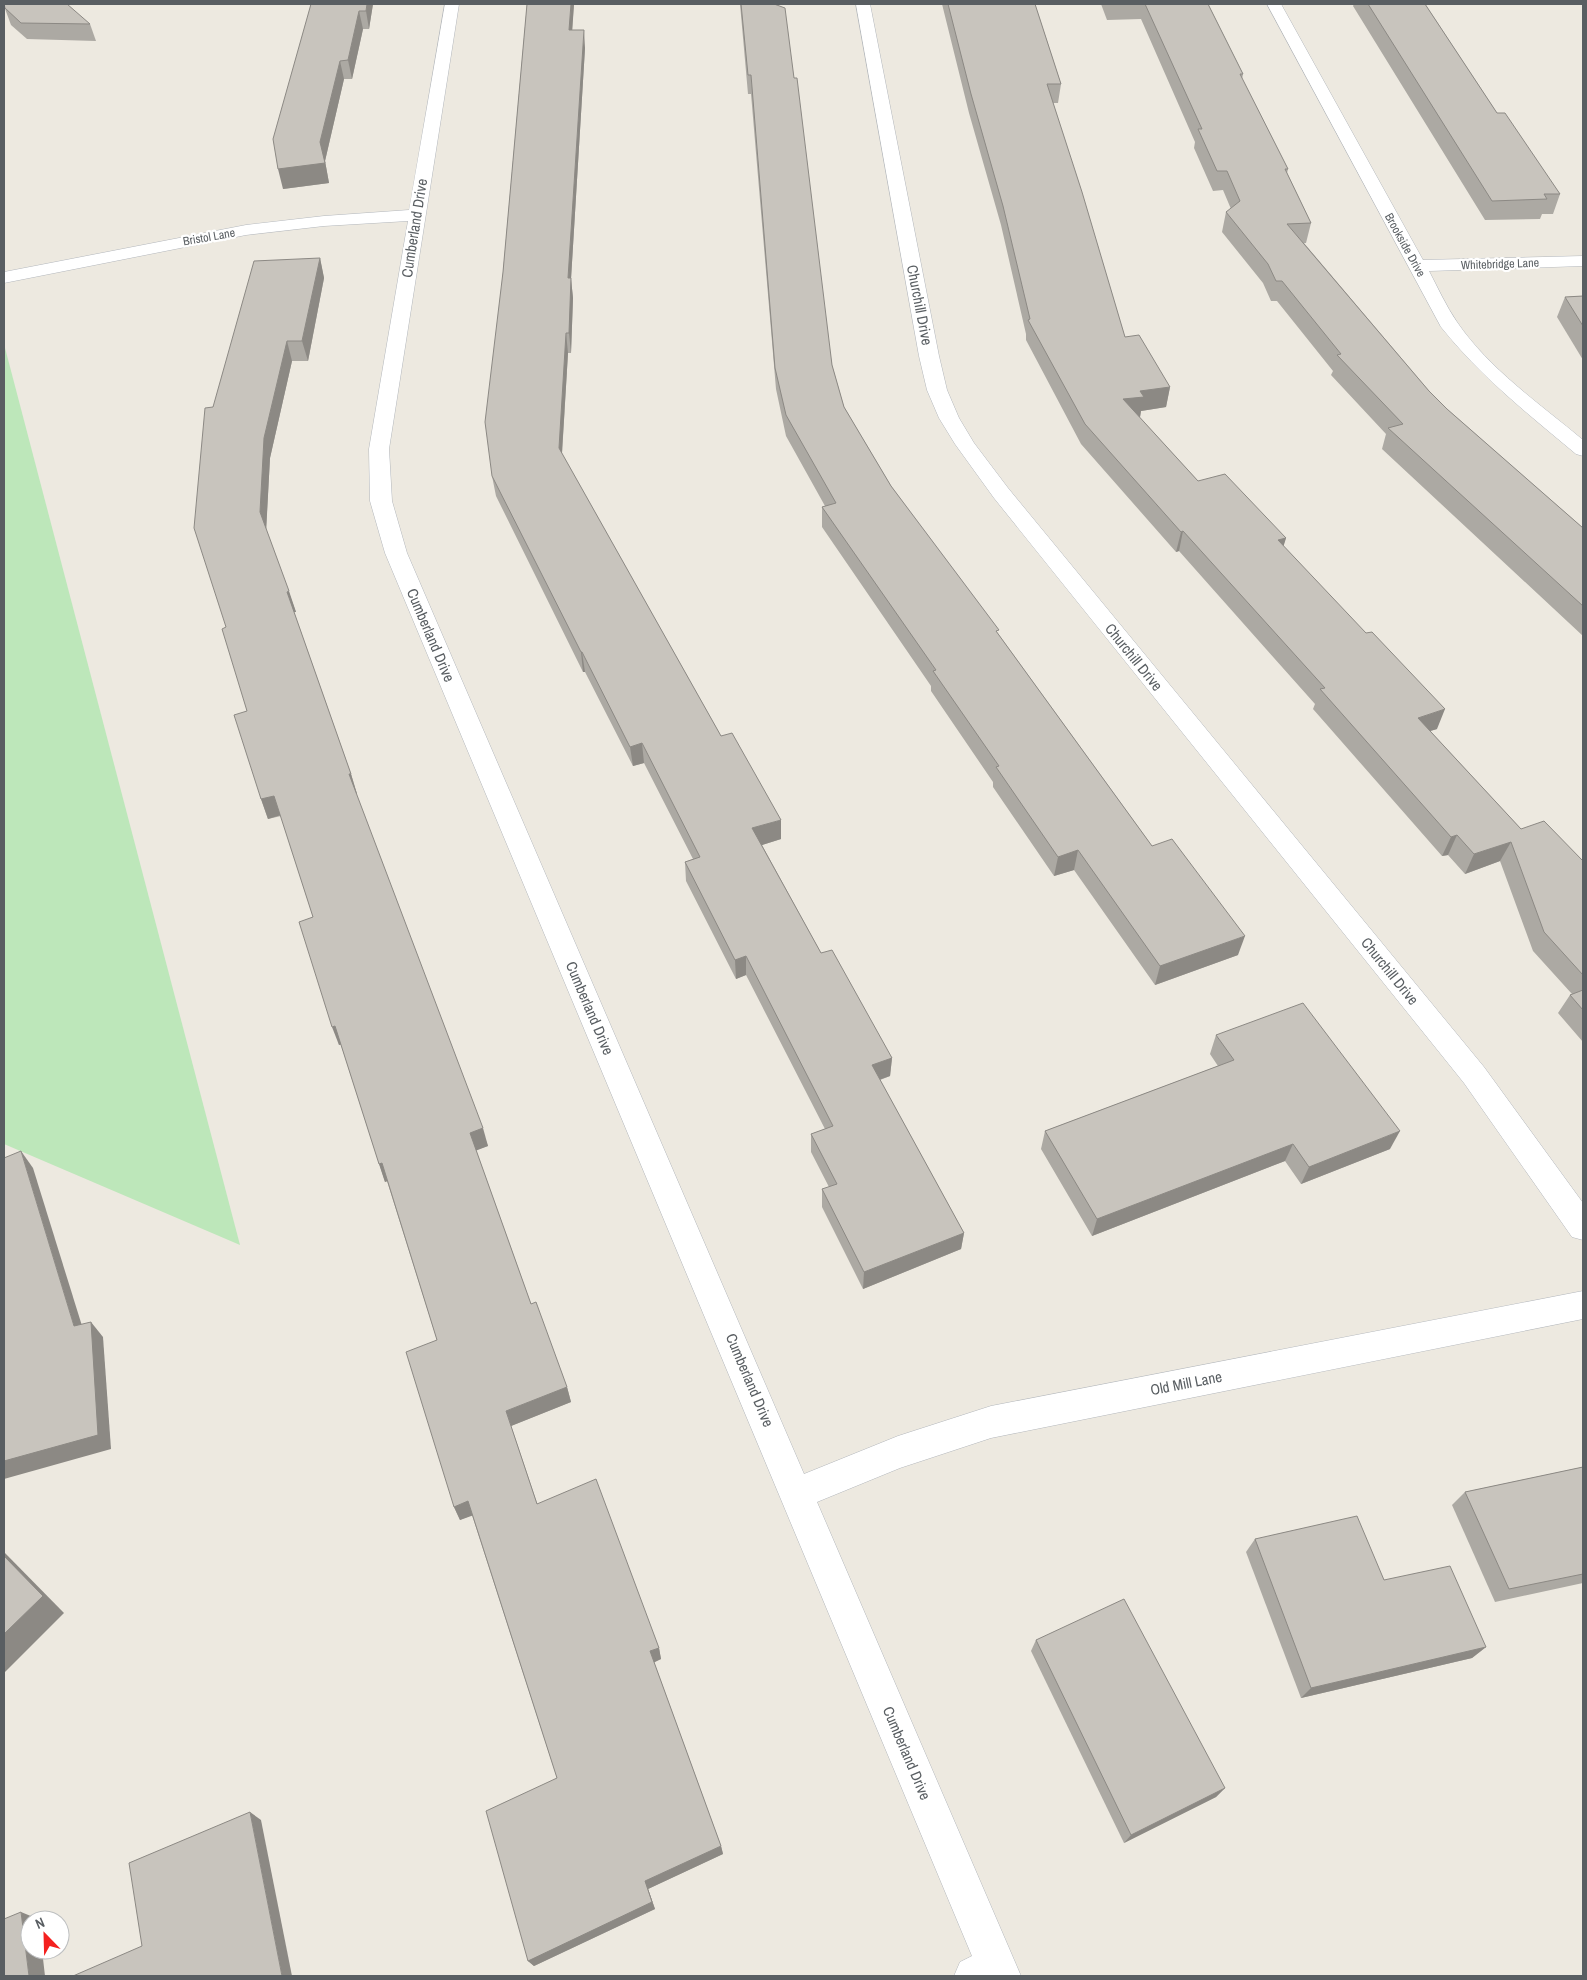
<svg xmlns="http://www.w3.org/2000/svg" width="1587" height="1980" font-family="'Archivo Narrow',sans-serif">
<rect width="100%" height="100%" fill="#ede9e0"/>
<!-- green -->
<path fill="#bde7ba" d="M 4,344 L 240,1245 L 4,1144 Z"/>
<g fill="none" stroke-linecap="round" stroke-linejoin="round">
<defs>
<g id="street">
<path d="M 445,4 L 459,4 L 389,449 L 392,501 L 407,553 L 804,1474 L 898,1436 L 991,1406 L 1583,1291 L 1583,1319 L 991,1438 L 900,1468 L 817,1502 L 1021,1976 L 954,1976 L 960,1962 L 972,1956 L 385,553 L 370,501 L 369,449 L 408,221 L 324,226 L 246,235 L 4,283 L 4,272 L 246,225 L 324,216 L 409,210 Z"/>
<path d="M 856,4 L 870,4 L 939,356 L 947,390 L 959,418 L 974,443 L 1008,488 L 1484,1067 L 1583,1203 L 1583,1240 L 1572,1237 L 1464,1083 L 994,498 L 955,444 L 939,418 L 927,390 L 919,356 Z"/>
<path d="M 1267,4 L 1281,4 L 1423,260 L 1583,256 L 1583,266 L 1429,271 C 1438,288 1446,306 1457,322 C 1489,369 1540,404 1583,440 L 1583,456 L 1576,454 C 1528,414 1480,376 1441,327 Z"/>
</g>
</defs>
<!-- street casing -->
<use href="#street" stroke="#b3b7bc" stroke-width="1"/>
<!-- street -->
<use href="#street" fill="#fff" fill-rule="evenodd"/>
</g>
<!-- wall -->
<g fill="#aca9a3">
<path d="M 4,4 L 90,24 L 96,41 L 27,39 L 11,25 L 4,6 Z"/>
<path d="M 311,4 L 373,4 L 369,29 L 363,29 L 352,79 L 344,79 L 325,161 L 329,183 L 283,189 Z"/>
<path d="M 527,4 L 574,4 L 572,30 L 585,48 L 571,279 L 573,298 L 571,353 L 568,353 L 562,454 L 721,736 L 781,839 L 762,845 L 821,953 L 892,1058 L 890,1076 L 880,1080 L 964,1233 L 961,1249 L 863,1289 L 822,1207 L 822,1189 L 829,1187 L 811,1152 L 811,1134 L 825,1129 L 746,975 L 736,979 L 686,881 L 685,862 L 693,859 L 644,763 L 633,766 L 585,672 L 583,672 L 496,496 L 492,476 L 503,272 Z"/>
<path d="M 740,4 L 774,4 L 832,365 L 844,407 L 891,486 L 999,635 L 1152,846 L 1238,955 L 1155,985 L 1074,870 L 1054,876 L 993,787 L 993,782 L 931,691 L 931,686 L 822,527 L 822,507 L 825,506 L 786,436 L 776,389 L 751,94 L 748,94 Z"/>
<path d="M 942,4 L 1035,4 L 1061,84 L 1058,103 L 1053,103 L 1125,337 L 1170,387 L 1166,407 L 1141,411 L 1140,417 L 1139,417 L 1198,481 L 1286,538 L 1283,546 L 1437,729 L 1430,731 L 1521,829 L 1583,861 L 1583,1042 L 1558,1013 L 1570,995 L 1572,994 L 1533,951 L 1500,861 L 1465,874 L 1448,855 L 1442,856 L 1313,709 L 1315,704 L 1179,551 L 1176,552 L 1081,444 L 1026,340 L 1026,334 L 1001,225 L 969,113 Z"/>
<path d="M 1101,4 L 1208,4 L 1243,74 L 1242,79 L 1288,169 L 1287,173 L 1311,223 L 1306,243 L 1304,243 L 1429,391 L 1447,409 L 1583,528 L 1583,636 L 1382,449 L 1386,434 L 1331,375 L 1333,371 L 1277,301 L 1271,301 L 1263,283 L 1222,232 L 1226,212 L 1231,209 L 1223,190 L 1213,191 L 1194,148 L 1195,142 L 1141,19 L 1107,20 Z"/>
<path d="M 1354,4 L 1425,4 L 1497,113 L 1560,194 L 1553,214 L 1542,214 L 1540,219 L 1485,220 L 1353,6 Z"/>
<path d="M 320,258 L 324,278 L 308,361 L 292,361 L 270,458 L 266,530 L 296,612 L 294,612 L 351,774 L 357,794 L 356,794 L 488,1146 L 476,1150 L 531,1304 L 567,1387 L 571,1402 L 511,1426 L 537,1503 L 659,1648 L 661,1659 L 654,1662 L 721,1846 L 723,1854 L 648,1889 L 655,1909 L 534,1966 L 528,1961 L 557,1778 L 472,1515 L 460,1520 L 454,1507 L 437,1340 L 387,1181 L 385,1182 L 341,1045 L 339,1045 L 313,917 L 281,816 L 268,819 L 261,799 L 247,711 L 226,627 L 213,407 Z"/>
<path d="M 1583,296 L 1583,360 L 1557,317 L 1565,297 Z"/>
<path d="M 1216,1035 L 1390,1149 L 1301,1184 L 1285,1161 L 1092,1236 L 1041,1149 L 1045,1131 L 1218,1066 L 1210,1054 Z"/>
<path d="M 1583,1467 L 1583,1583 L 1495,1602 L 1452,1505 L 1465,1492 Z"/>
<path d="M 1255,1539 L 1384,1580 L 1486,1647 L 1472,1658 L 1301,1698 L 1246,1552 Z"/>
<path d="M 1036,1640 L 1225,1788 L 1216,1797 L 1124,1843 L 1031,1651 Z"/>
</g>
<!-- shaded-wall -->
<g fill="#8c8984">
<path d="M 367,4 L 373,4 L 369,29 L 366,11 Z"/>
<path d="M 571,4 L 574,4 L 571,48 L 569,30 Z"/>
<path d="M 359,11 L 363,29 L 352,79 L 348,60 Z"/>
<path d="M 584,30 L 585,48 L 571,279 L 573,298 L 571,353 L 569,333 L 568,278 Z"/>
<path d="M 340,61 L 344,79 L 325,161 L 329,183 L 283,189 L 278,169 L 320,142 Z"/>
<path d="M 320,258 L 324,278 L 308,361 L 302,341 Z"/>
<path d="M 566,333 L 568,353 L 561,468 L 559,448 Z"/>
<path d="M 287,341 L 292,361 L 270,458 L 266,533 L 260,512 L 264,438 Z"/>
<path d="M 1170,387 L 1166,407 L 1141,411 L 1140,417 L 1119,419 L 1123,399 L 1140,391 Z"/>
<path d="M 1183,531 L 1179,551 L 1176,552 L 1181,532 Z"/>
<path d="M 1286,538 L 1280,558 L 1278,540 Z"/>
<path d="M 289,591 L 296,612 L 293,612 L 287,592 Z"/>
<path d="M 581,652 L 582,652 L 585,672 L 583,672 Z"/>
<path d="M 1445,709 L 1437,729 L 1410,737 L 1418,718 Z"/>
<path d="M 642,743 L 644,763 L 633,766 L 630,747 Z"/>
<path d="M 349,774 L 351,774 L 357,794 L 355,794 Z"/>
<path d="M 274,796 L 281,815 L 268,819 L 261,799 Z"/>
<path d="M 781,820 L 781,839 L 753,848 L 752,828 Z"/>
<path d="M 1457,835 L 1448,855 L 1442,856 L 1451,837 Z"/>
<path d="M 1511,842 L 1500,861 L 1465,874 L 1474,854 Z"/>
<path d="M 1078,850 L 1074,870 L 1054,876 L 1058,857 Z"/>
<path d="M 1245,936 L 1238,955 L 1155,985 L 1160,966 Z"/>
<path d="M 746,956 L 746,975 L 736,979 L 735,960 Z"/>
<path d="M 335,1026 L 342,1044 L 339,1045 L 332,1027 Z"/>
<path d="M 892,1058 L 890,1076 L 870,1083 L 872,1065 Z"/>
<path d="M 483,1128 L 488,1146 L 475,1151 L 470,1133 Z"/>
<path d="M 1400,1131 L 1390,1149 L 1301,1184 L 1309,1167 Z"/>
<path d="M 1293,1144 L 1285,1161 L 1092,1236 L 1097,1219 Z"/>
<path d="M 21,1151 L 33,1168 L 87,1342 L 74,1326 Z"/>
<path d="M 382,1163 L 388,1181 L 385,1182 L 379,1164 Z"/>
<path d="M 964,1233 L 961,1249 L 863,1289 L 864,1272 Z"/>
<path d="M 91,1322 L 103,1337 L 111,1449 L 4,1479 L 4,1461 Z"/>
<path d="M 567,1387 L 571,1402 L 511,1426 L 542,1517 L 506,1411 Z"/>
<path d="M 468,1501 L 474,1515 L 460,1520 L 454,1507 Z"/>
<path d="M 4,1552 L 64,1613 L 4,1673 Z"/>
<path d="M 1486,1647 L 1472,1658 L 1301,1698 L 1311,1688 Z"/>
<path d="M 659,1648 L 661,1659 L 653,1663 L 650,1651 Z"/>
<path d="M 1225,1788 L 1216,1797 L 1124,1843 L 1131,1835 Z"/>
<path d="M 250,1812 L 261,1820 L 292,1976 L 282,1976 Z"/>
<path d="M 721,1846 L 723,1854 L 648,1889 L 655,1909 L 534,1966 L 528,1961 L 645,1881 Z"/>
<path d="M 21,1912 L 38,1919 L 38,1920 L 30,1920 L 30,1950 L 42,1950 L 45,1976 L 29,1976 Z"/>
</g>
<!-- building -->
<g fill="#c8c4bd" stroke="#8c8984">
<path d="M 4,4 L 67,4 L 90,24 L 21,23 L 5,8 Z"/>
<path d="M 311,4 L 367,4 L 366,11 L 359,11 L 348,60 L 340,61 L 320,142 L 325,163 L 278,169 L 273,139 Z"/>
<path d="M 527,4 L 571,4 L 569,30 L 584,30 L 568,278 L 571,278 L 569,333 L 566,333 L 559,448 L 721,736 L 732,733 L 781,820 L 752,828 L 821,953 L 832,950 L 892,1058 L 872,1065 L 964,1233 L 864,1272 L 822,1189 L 837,1184 L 811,1134 L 833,1126 L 746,956 L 735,960 L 685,862 L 700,857 L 642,743 L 630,747 L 582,652 L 581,652 L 492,476 L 485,422 L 503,272 Z"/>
<path d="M 741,4 L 774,4 L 785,8 L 794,78 L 797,78 L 832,365 L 844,407 L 891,486 L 999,630 L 996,631 L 1152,846 L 1172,839 L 1245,936 L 1160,966 L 1078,850 L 1058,857 L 996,767 L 999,766 L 933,671 L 936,670 L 822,507 L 836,503 L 786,415 L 775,368 L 751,75 L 748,75 Z"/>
<path d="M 948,4 L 1035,4 L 1061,84 L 1047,84 L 1082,192 L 1125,337 L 1139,335 L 1170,387 L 1140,391 L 1144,397 L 1123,399 L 1198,481 L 1225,474 L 1286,538 L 1278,540 L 1366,633 L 1372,632 L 1445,709 L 1418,718 L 1521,829 L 1544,821 L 1583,861 L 1583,975 L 1544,932 L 1511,842 L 1474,854 L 1457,835 L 1451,837 L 1320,689 L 1325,688 L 1183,531 L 1181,532 L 1085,424 L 1028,320 L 1030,319 L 1003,206 L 971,94 Z"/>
<path d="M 1145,4 L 1208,4 L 1243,74 L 1240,74 L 1288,169 L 1285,169 L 1311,223 L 1287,224 L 1429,391 L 1447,409 L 1583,528 L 1583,606 L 1388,428 L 1403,424 L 1337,355 L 1341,354 L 1282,281 L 1276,281 L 1268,264 L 1226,212 L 1240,201 L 1227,171 L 1217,171 L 1198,129 L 1202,129 Z"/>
<path d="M 1368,4 L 1425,4 L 1497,113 L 1505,113 L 1560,194 L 1544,194 L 1547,199 L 1492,201 Z"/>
<path d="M 320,258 L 302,341 L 287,341 L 264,438 L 260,512 L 289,591 L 287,592 L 351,774 L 349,774 L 483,1128 L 470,1133 L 531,1304 L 536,1302 L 567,1387 L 506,1411 L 537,1504 L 596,1479 L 659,1648 L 650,1651 L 721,1846 L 645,1881 L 652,1902 L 528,1961 L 486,1811 L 557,1778 L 468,1501 L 454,1507 L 406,1352 L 437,1340 L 382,1163 L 379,1164 L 335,1026 L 332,1027 L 299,922 L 313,917 L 274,796 L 261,799 L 234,715 L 247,711 L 222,629 L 226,627 L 194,528 L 205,408 L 213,407 L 254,261 Z"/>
<path d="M 1583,296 L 1583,326 L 1565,297 Z"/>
<path d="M 1583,990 L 1583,1010 L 1570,995 Z"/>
<path d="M 1303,1003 L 1400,1131 L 1309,1167 L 1293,1144 L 1097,1219 L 1045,1131 L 1234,1060 L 1216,1035 Z"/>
<path d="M 21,1151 L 74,1326 L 91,1322 L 98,1435 L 4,1461 L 4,1158 Z"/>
<path d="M 1583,1467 L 1583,1574 L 1509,1589 L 1465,1492 Z"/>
<path d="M 1357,1516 L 1384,1580 L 1450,1566 L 1486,1647 L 1311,1688 L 1255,1539 Z"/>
<path d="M 4,1556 L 43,1596 L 4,1634 Z"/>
<path d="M 1124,1599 L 1225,1788 L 1131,1835 L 1036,1640 Z"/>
<path d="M 250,1812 L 282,1976 L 73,1976 L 142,1946 L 129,1863 Z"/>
<path d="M 21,1912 L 29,1976 L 4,1976 L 4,1919 Z"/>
</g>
<g text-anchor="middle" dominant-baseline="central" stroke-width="4.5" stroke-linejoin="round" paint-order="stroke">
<!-- far-street labels -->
<g font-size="12" fill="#595e62" stroke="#fff">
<text transform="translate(209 237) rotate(-10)">Bristol Lane</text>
<text transform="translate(1405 245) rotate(61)">Brookside Drive</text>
<text transform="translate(1500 264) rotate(-2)">Whitebridge Lane</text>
</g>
<!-- street labels -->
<g font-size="15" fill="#595e62" stroke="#fff">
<text transform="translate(414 228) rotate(-81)">Cumberland Drive</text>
<text transform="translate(920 305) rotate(79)">Churchill Drive</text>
<text transform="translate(431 635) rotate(67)">Cumberland Drive</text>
<text transform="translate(1134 657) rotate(51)">Churchill Drive</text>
<text transform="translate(1390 971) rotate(51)">Churchill Drive</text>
<text transform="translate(590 1008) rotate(67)">Cumberland Drive</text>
<text transform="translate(750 1380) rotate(67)">Cumberland Drive</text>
<text transform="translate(1186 1383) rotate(-11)">Old Mill Lane</text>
<text transform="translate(907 1753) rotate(67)">Cumberland Drive</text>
</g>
</g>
<!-- border -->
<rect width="1587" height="1980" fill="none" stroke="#595e62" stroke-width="10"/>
<!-- north arrow -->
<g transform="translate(45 1935) rotate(337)"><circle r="24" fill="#ffffff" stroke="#bdbfc0"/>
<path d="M0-4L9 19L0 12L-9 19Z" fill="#f4201f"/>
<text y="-8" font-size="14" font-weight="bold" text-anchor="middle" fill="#595e62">N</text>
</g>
</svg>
